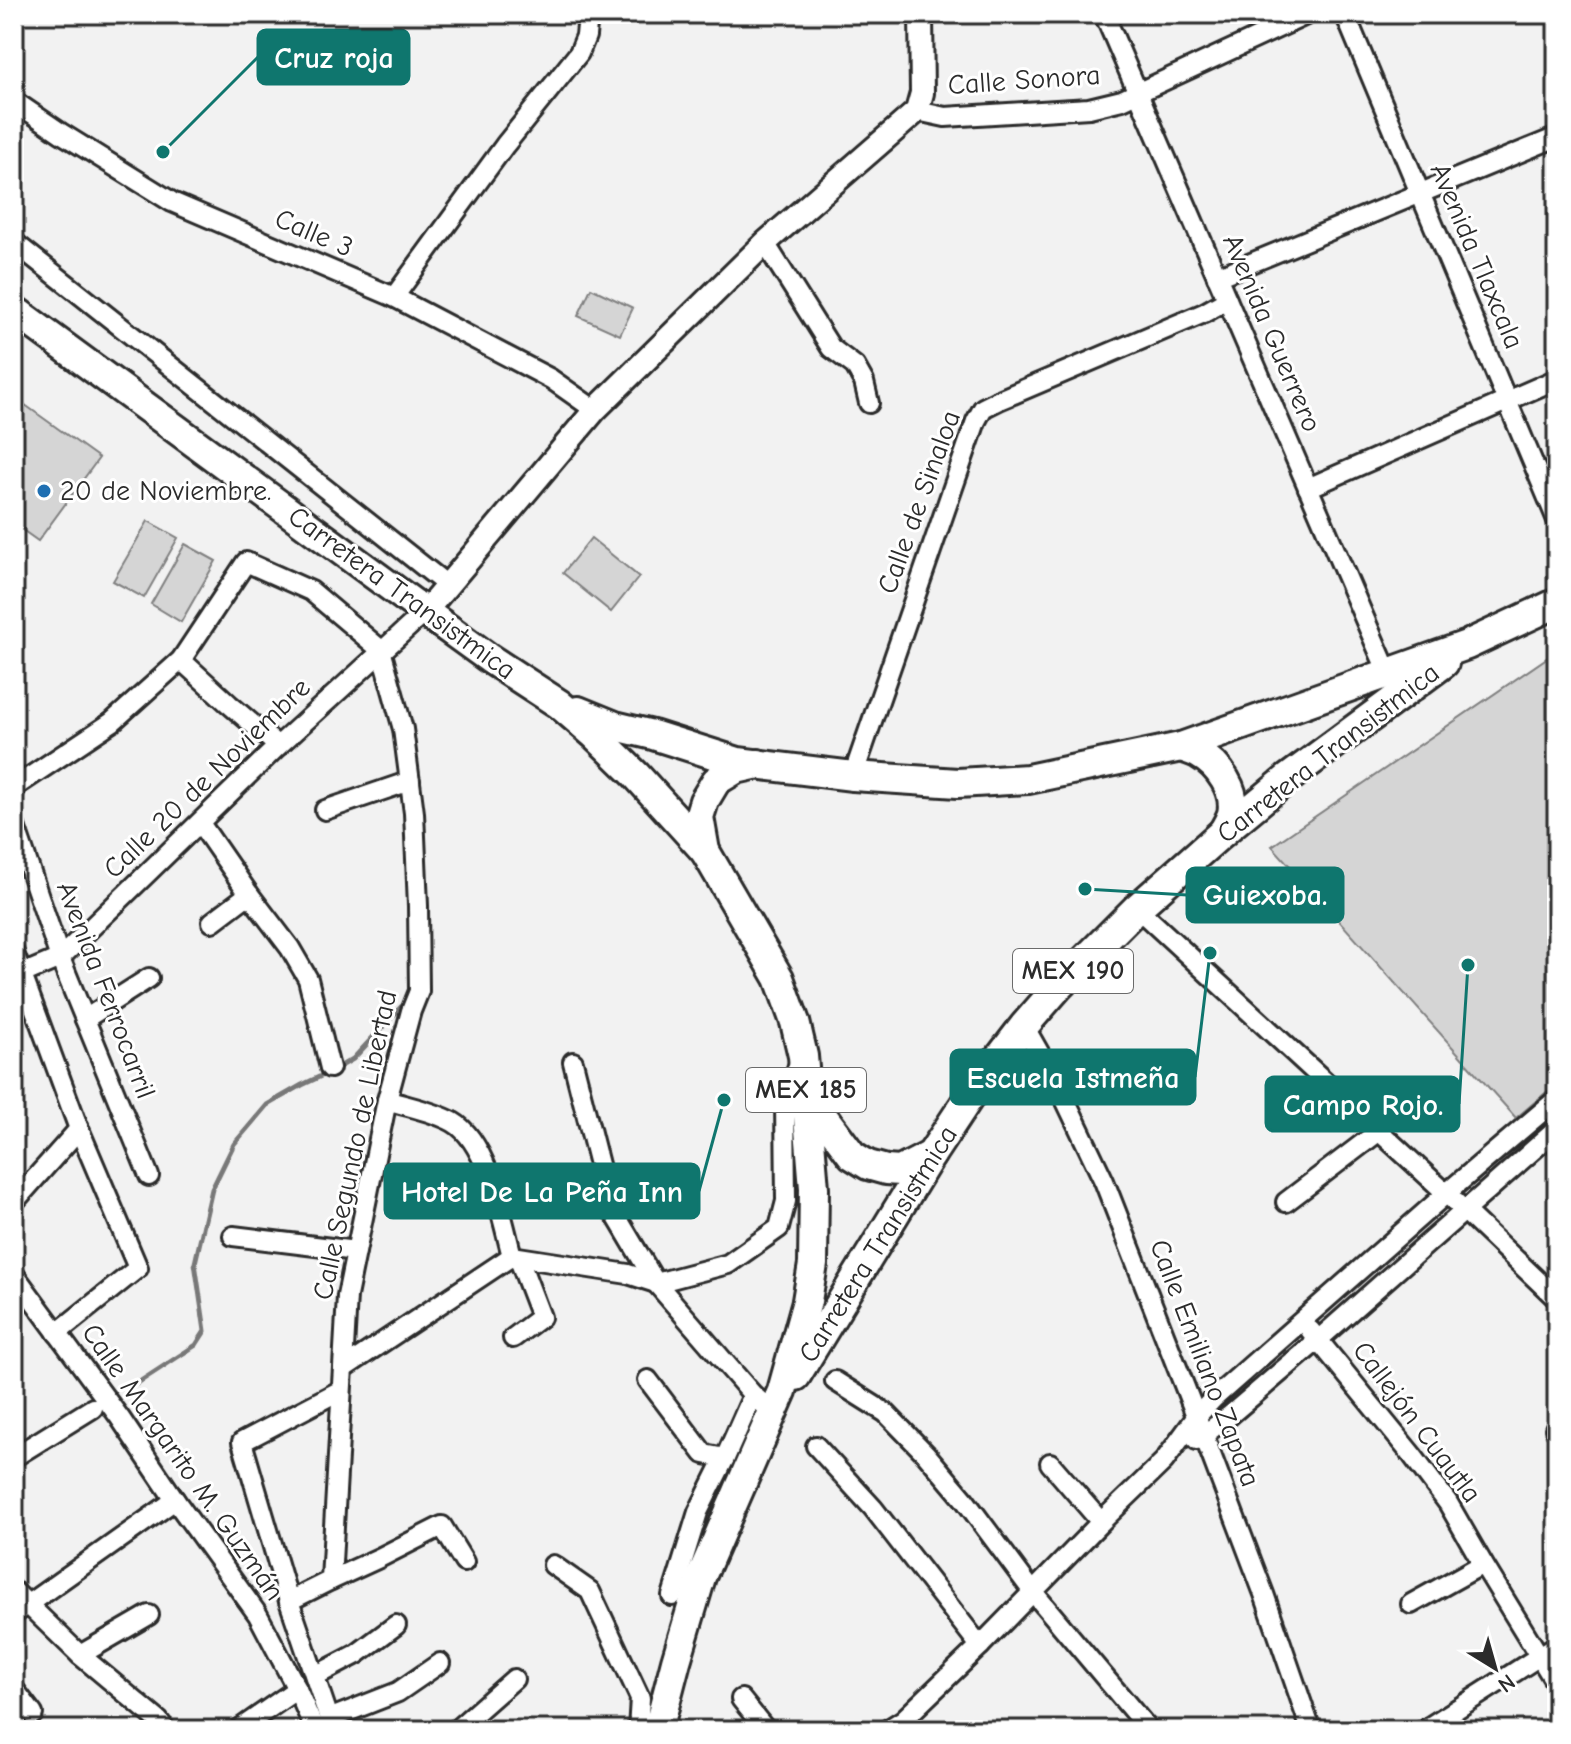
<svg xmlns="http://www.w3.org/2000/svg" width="1571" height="1744" font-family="'Comic Neue',sans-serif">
<rect width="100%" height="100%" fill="#f2f2f2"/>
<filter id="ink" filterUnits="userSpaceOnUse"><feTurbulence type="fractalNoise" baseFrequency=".0125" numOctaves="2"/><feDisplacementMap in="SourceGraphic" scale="16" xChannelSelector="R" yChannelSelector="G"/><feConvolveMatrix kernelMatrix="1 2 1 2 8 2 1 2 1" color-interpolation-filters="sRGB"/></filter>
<g filter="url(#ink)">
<!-- green -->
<g fill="#d5d5d5" stroke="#808080" stroke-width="2">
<path d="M 591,288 L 633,308 L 620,335 L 578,316 Z"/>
<path d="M 14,397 L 99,458 L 38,541 L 14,524 Z"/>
<path d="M 148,521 L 178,538 L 144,598 L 113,581 Z"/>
<path d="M 591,538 L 639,577 L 611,612 L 563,573 Z"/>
<path d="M 185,544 L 216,561 L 181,622 L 151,604 Z"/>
<path d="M 1557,651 L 1557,1083 L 1516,1118 L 1272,846 Z"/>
</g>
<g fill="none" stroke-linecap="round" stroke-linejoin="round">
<!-- stream -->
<path stroke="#787878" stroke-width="5" d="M 130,1388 L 196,1345 L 205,1331 L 195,1263 L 212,1189 L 234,1144 L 267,1105 L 302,1085 L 334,1070 L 353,1059 L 401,1007"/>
<defs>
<g id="minor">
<path d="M 1104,14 L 1388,673"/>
<path d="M 1345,14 L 1557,520"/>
<path d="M 14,101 L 61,133 L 172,202 L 394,297 L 551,379 L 595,410"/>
<path d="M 917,111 L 945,117 L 1089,108 L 1122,100 L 1308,14"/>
<path d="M 15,243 L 447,585"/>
<path d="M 765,243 L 831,348 L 855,366 L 864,382 L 869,403"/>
<path d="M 1217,277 L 1557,137"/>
<path d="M 394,297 L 505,145 L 579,53 L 586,36 L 588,14"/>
<path d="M 1308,488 L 1557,379"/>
<path d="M 181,660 L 229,704 L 278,746"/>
<path d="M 853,776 L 976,421 L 983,408 L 999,400 L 1204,313 L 1227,300"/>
<path d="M 14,791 L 16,786 L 112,722 L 181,660 L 246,562 L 311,591 L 381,650 L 403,729 L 414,813 L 418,906 L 419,991 L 411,1011 L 387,1100 L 347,1296 L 331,1580 L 289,1601"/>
<path d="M 325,810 L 410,781"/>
<path d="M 14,823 L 60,958 L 149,1176"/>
<path d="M 200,823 L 249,894 L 290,948 L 308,979 L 330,1068"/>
<path d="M 1137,908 L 1446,1193 L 1557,1299"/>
<path d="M 212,922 L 249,894"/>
<path d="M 14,953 L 79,1129 L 138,1268 L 57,1333"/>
<path d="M 22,974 L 60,958 L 278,746 L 425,612"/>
<path d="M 85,1019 L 149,978"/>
<path d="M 1024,1026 L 1061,1091 L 1104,1181 L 1204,1436 L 1264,1594 L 1311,1730"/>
<path d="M 573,1062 L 609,1204 L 656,1283 L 753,1395 L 771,1411"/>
<path d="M 387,1100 C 408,1107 433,1111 453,1122 C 488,1142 502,1219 512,1256 L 520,1262 L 541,1317 L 513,1338"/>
<path d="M 14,1202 L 79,1129"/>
<path d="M 1286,1202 L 1378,1132"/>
<path d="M 233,1236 L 356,1251"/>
<path d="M 14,1274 L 120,1418 L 175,1500 L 258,1615 L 297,1689 L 315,1730"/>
<path d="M 1310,1330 L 1412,1455 L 1448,1503 L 1483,1564 L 1557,1685"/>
<path d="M 344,1368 L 512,1256 L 628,1274 L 656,1283 L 728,1264 L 779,1228 L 786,1201 L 785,1100 L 800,1061"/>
<path d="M 648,1380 L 704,1454 L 725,1458"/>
<path d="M 835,1381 L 886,1413 L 926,1454 L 964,1499 L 1033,1592 L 1149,1730"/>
<path d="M 1555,1429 L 1557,1427"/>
<path d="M 1197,1440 L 1229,1416 L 1318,1340 L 1557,1129"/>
<path d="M 816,1446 L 873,1508 L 980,1646"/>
<path d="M 14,1457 L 93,1408"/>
<path d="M 1050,1463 L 1101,1522"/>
<path d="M 553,1565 L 590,1591 L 640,1698 L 638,1730"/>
<path d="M 331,1580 L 379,1558 L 442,1526 L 464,1562"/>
<path d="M 14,1591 L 80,1655 L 159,1721 L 166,1730"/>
<path d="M 672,1596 L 698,1512 L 725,1458 L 753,1395"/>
<path d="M 1411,1604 L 1483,1564"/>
<path d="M 14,1614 L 175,1500"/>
<path d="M 80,1655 L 149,1615"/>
<path d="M 315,1676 L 357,1654 L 396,1625"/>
<path d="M 14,1689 L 33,1714"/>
<path d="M 741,1699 L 766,1730"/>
<path d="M 329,1719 L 398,1692 L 440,1663"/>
<path d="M 238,1730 L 297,1689"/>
<path d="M 333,1730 L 289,1601 L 242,1442 L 341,1390"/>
<path d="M 456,1730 L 514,1679"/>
<path d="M 887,1730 L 903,1720 L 980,1646 L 1101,1522 L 1164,1461 L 1197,1416 L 1213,1399 L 1456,1185 L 1557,1099"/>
<path d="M 1424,1730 L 1557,1645"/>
</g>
<path id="tertiary" d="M 425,612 L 595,410 L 765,243 L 917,111 L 922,93 L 921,14"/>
<g id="primary">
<path d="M 14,310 L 425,612 L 490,659 L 559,704 L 595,735 L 636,775 L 705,851 L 779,978 L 795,1022 L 803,1056 L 814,1188 L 813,1264 L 807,1301 L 782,1391 L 701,1577 L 676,1661 L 658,1730"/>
<path d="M 578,711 L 615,726 L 653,735 L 738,762 L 853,776 L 958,783 L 1028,779 L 1181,747 L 1467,645 L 1557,603"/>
<path d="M 1181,747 C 1187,749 1194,751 1199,754 C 1219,765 1237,791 1232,814 C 1230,820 1226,827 1223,832"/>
<path d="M 705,851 L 699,817 L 704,801 L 716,781 L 736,769 L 758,764"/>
<path d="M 807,1095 L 852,1155 L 868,1165 L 886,1170 L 900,1171 L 931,1155"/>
<path d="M 796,1376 L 931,1155 L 970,1096 L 1024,1026 L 1058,987 L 1137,908 L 1223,832 L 1287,779 L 1444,663"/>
</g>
</defs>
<!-- minor casing -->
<use href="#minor" stroke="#2b2b2b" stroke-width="24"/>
<!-- tertiary casing -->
<use href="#tertiary" stroke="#2b2b2b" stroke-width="28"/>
<!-- primary casing -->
<use href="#primary" stroke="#2b2b2b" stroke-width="34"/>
<!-- minor -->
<use href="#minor" stroke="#fff" stroke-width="18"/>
<!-- tertiary -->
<use href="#tertiary" stroke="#fff" stroke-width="22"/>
<!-- primary -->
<use href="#primary" stroke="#fff" stroke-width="28"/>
</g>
</g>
<!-- markers -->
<circle fill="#1f6fb2" stroke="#fff" stroke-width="3" cx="44" cy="491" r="8"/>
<g text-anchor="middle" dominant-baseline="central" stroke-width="6" stroke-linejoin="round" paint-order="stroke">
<!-- shield labels -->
<g fill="#fff" stroke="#6b6b6b" stroke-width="2">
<rect x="1013" y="949" width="120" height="44" rx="6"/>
<rect x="746" y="1068" width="120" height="44" rx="6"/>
</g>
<g font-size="26" font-weight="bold" fill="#2b2b2b">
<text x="1073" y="971">MEX 190</text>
<text x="806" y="1090">MEX 185</text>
</g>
<!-- street labels -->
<g font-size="28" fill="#2b2b2b" stroke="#fff">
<text transform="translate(1024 80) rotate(-4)">Calle Sonora</text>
<text transform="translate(314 233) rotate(23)">Calle 3</text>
<text transform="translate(1477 256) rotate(67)">Avenida Tlaxcala</text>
<text transform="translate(1272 333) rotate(67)">Avenida Guerrero</text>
<text transform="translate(919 502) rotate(-70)">Calle de Sinaloa</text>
<text transform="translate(402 593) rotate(36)">Carretera Transistmica</text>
<text transform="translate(1328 753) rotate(-38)">Carretera Transistmica</text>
<text transform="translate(207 778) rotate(-44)">Calle 20 de Noviembre</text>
<text transform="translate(106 990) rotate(69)">Avenida Ferrocarril</text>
<text transform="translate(355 1145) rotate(-78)">Calle Segundo de Libertad</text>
<text transform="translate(878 1244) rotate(-58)">Carretera Transistmica</text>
<text transform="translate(1205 1363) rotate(69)">Calle Emiliano Zapata</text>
<text transform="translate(1417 1422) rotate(53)">Callejón Cuautla</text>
<text transform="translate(183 1462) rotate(55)">Calle Margarito M. Guzmán</text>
</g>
<!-- poi labels -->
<g font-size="28" fill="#2b2b2b" stroke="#fff" text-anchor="start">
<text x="60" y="491">20 de Noviembre.</text>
</g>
</g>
<!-- callouts -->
<path fill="none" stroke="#0f766e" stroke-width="3" d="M163 152L258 57M1085 889L1187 895M1210 953L1195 1077M1468 965L1459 1104M724 1100L699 1191"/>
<g fill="#0f766e" stroke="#fff" stroke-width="3">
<circle cx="163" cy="152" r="8"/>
<circle cx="1085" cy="889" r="8"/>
<circle cx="1210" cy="953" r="8"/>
<circle cx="1468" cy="965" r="8"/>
<circle cx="724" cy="1100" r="8"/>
</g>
<g fill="#0f766e" stroke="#0f766e" stroke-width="3">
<rect x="258" y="30" width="151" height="54" rx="8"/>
<rect x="1187" y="868" width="156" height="54" rx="8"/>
<rect x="951" y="1050" width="244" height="54" rx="8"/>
<rect x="1266" y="1077" width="193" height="54" rx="8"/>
<rect x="385" y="1164" width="314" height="54" rx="8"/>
</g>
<g font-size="30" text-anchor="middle" font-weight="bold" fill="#fff">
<text x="334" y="68">Cruz roja</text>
<text x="1265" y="905">Guiexoba.</text>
<text x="1073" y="1088">Escuela Istmeña</text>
<text x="1363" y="1115">Campo Rojo.</text>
<text x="542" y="1202">Hotel De La Peña Inn</text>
</g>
<!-- margin -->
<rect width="1571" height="1744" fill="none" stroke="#fff" stroke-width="48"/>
<rect x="24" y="24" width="1523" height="1696" fill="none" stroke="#2b2b2b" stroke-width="3" filter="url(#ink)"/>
<!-- north arrow -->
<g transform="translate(1495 1668) rotate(143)" stroke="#ffffff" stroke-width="6" paint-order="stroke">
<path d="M0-6L14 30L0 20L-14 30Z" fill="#2b2b2b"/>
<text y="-12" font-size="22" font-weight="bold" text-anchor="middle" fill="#2b2b2b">N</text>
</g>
</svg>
